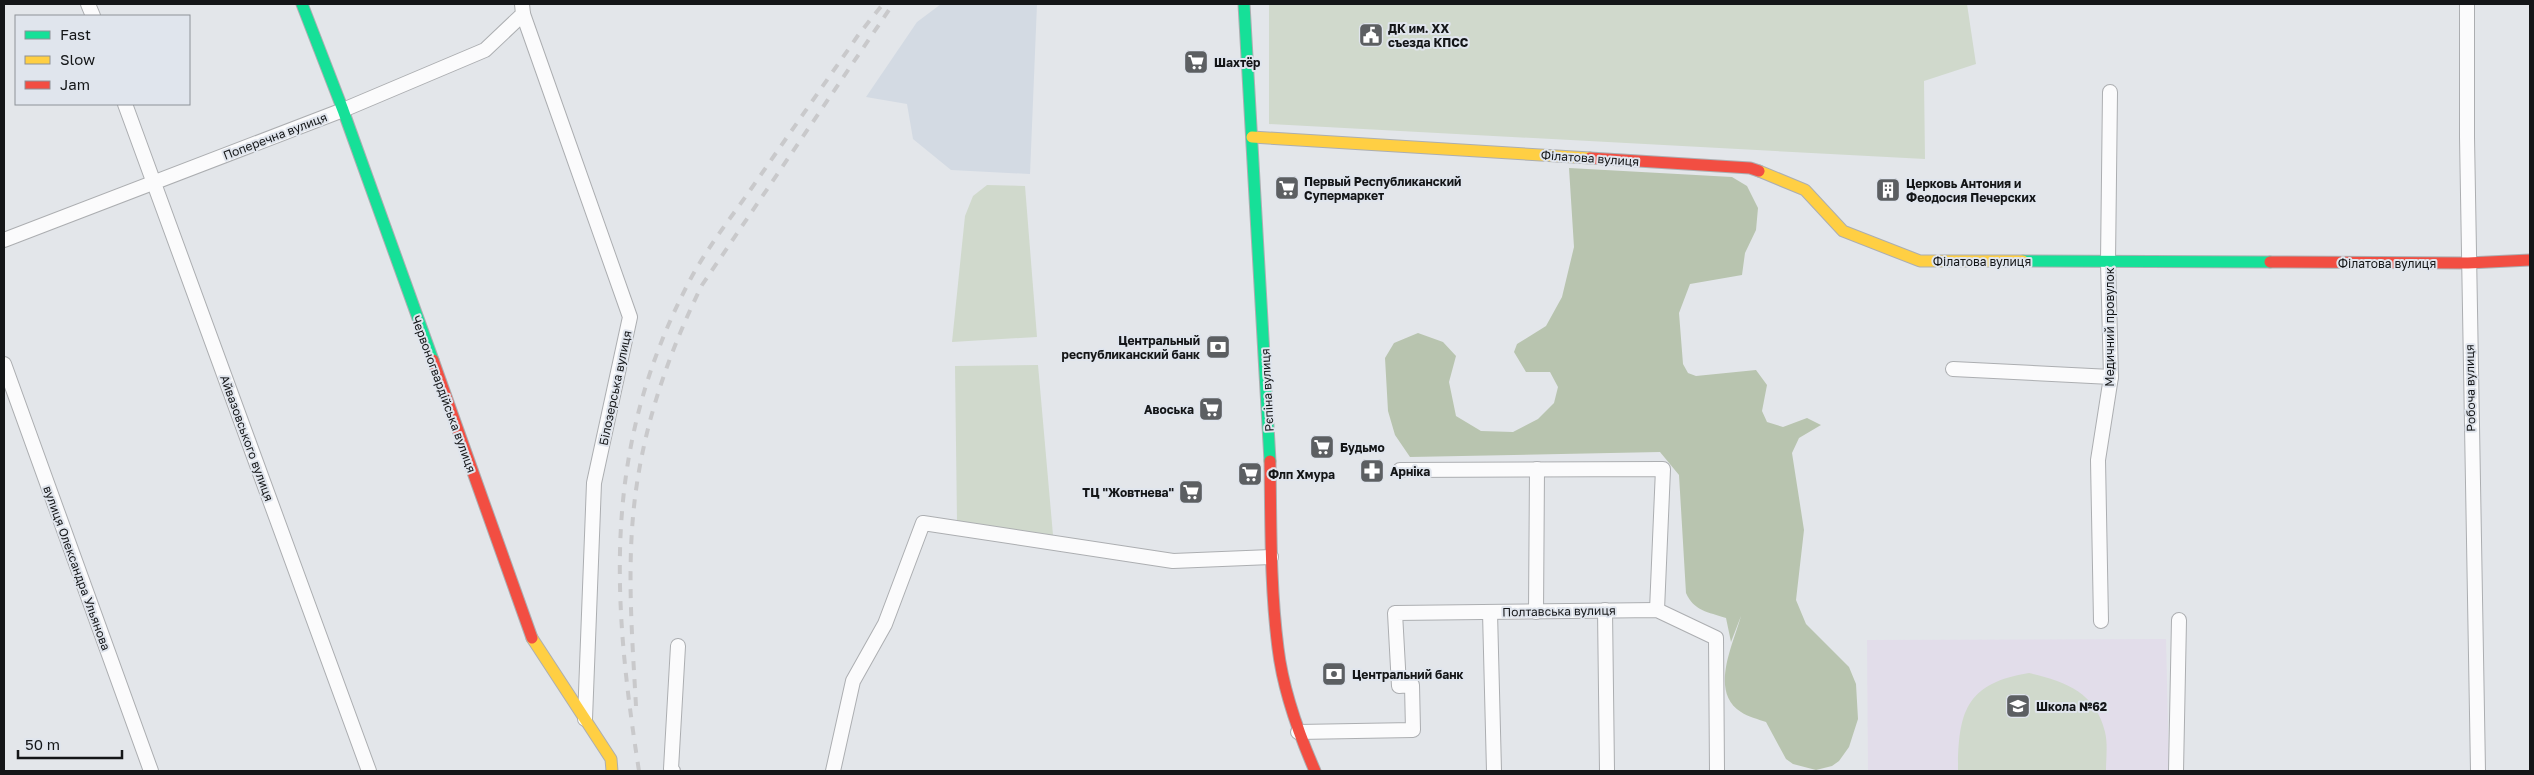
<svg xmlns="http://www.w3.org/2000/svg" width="2534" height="775" font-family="'Golos Text',sans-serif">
<rect width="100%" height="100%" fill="#e3e6ea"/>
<!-- built -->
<path fill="#d3dae3" d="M 941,4 L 1037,4 L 1030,174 L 951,170 L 913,139 L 907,104 L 866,97 L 917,22 Z"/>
<!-- education -->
<path fill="#e2ddea" d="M 2166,639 L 2169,771 L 1868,771 L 1867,640 Z"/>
<!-- green -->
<g fill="#d0d9cc">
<path d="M 1269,4 L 1967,4 L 1976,64 L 1924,81 L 1925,159 L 1269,124 Z"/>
<path d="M 987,185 L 1025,186 L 1037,337 L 952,342 L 965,216 L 973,196 Z"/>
<path d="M 1038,365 L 1053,535 L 957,521 L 955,366 Z"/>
<path d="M 2029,673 C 2064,681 2096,692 2105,732 C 2108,744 2106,759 2106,771 L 1958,771 C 1958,712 1966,683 2029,673 Z"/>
</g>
<!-- forest -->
<path fill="#b8c4af" d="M 1569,168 L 1732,177 L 1747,186 L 1758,208 L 1756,230 L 1745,253 L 1742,275 L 1690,284 L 1679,313 L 1683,364 L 1688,373 L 1696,376 L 1756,370 L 1767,385 L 1762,411 L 1767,422 L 1783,427 L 1807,418 L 1821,425 L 1799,438 L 1792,453 L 1804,530 L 1796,600 L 1806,624 L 1849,667 L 1856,684 L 1858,719 L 1849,747 L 1839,761 L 1832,766 L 1816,770 L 1793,764 L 1786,759 L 1766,722 C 1758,719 1748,717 1741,712 C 1709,692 1733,645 1741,616 L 1731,642 L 1726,618 C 1708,612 1694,611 1686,593 L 1679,475 L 1660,452 L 1410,457 L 1395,435 L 1388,411 L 1385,358 L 1394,343 L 1418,333 L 1443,342 L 1456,356 L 1449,382 L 1456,416 L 1481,431 L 1513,432 L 1538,419 L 1554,403 L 1558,387 L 1550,372 L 1526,372 L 1514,352 L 1517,344 L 1546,326 L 1562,297 L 1574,247 Z"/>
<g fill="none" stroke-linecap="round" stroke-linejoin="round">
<defs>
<g id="street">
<path d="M 88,4 L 93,16"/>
<path d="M 2467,4 L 2467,137 L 2478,771"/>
<path d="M 523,14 L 630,317 L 594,483 L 585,719"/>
<path d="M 125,104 L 369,771"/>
<path d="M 4,240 L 343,110 L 485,50 L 523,14 L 522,4"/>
<path d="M 4,364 L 151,771"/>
<path d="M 1953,369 L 2111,377"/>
<path d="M 1400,470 L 1663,469 L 1657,610"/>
<path d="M 1605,610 L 1607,771"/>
<path d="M 1490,612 L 1494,771"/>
<path d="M 1536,612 L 1537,469"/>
<path d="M 2101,621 L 2098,460 L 2111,377 L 2108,262 L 2110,92"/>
<path d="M 1298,732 L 1413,730 L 1412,685 L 1399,686 L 1395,613 L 1657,610 L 1716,638 L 1717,771"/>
<path d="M 673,771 L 671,769 L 678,646"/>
<path d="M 833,771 L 853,681 L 885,624 L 923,523 L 1173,561 L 1271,557"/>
<path d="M 2176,771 L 2179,620"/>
</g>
<g id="fast">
<path d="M 302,4 L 343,110 L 433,360"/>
<path d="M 1244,4 L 1270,461"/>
<path d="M 2023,261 L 2270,262"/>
</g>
<g id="slow">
<path d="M 1252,137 L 1590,158"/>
<path d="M 1759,171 L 1805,190 L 1843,231 L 1920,261 L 2023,261"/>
<path d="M 532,638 L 611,759 L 612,771"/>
</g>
<g id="jam">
<path d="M 1590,158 L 1750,168 L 1759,171"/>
<path d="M 2270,262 L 2468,263 L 2530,260"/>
<path d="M 433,360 L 532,638"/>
<path d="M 1270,461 C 1271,523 1270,586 1278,648 C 1283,690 1298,732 1315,771"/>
</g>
</defs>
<!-- street casing -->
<use href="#street" stroke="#acaeb1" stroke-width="16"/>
<!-- fast casing -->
<use href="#fast" stroke="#acaeb1" stroke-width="13"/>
<!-- slow casing -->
<use href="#slow" stroke="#acaeb1" stroke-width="13"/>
<!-- jam casing -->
<use href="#jam" stroke="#acaeb1" stroke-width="13"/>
<!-- street -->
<use href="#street" stroke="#fbfbfc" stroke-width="14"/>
<!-- fast -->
<use href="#fast" stroke="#16e098" stroke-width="11"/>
<!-- slow -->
<use href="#slow" stroke="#ffcf43" stroke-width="11"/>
<!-- jam -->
<use href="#jam" stroke="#f24e42" stroke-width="11"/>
<!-- rail -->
<g stroke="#c9c9cb" stroke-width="4" stroke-dasharray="9 9" stroke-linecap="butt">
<path d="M 636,706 C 632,634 626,562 636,490 C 646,418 670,350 702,285 L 893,4"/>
<path d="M 639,771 C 611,592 603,445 690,280 C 707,248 730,219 751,189 C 787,137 823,86 859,34 L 883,4"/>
</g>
</g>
<!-- icons -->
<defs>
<symbol id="civic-square" viewBox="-11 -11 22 22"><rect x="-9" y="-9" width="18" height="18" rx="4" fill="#5c5f62" stroke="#e0e5ed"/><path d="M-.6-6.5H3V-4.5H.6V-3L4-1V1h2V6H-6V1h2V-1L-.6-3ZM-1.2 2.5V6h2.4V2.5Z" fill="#fff"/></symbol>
<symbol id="supermarket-square" viewBox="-11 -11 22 22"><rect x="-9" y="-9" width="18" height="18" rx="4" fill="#5c5f62" stroke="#e0e5ed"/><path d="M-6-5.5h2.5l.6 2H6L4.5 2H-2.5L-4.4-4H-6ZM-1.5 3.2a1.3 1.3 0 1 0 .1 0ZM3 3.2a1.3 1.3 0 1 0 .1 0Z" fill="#fff"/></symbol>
<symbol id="building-square" viewBox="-11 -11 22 22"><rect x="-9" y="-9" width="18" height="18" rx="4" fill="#5c5f62" stroke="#e0e5ed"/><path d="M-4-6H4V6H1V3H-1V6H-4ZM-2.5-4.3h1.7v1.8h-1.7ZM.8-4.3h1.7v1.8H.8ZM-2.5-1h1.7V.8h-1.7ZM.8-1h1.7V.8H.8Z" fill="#fff"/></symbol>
<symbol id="bank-square" viewBox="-11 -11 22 22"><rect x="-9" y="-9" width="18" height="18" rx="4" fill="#5c5f62" stroke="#e0e5ed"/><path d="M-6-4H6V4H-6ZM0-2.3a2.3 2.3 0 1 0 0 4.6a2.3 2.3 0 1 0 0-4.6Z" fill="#fff"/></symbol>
<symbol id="pharmacy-square" viewBox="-11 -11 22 22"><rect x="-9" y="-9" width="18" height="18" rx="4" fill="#5c5f62" stroke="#e0e5ed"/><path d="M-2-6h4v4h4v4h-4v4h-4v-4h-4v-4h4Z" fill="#fff"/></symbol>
<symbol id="school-square" viewBox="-11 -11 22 22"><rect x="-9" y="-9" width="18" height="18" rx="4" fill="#5c5f62" stroke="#e0e5ed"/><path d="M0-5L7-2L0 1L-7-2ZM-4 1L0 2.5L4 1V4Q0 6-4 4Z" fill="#fff"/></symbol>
</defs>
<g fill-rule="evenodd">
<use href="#civic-square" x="1357" y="21" width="28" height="28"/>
<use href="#supermarket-square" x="1182" y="48" width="28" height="28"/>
<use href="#supermarket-square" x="1273" y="174" width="28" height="28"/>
<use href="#building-square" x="1874" y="176" width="28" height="28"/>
<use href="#bank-square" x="1204" y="333" width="28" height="28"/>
<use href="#supermarket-square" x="1197" y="395" width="28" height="28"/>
<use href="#supermarket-square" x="1308" y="433" width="28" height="28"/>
<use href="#pharmacy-square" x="1358" y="457" width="28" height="28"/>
<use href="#supermarket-square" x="1236" y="460" width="28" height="28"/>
<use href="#supermarket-square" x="1177" y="478" width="28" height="28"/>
<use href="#bank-square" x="1320" y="660" width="28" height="28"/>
<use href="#school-square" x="2004" y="692" width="28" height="28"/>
</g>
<g text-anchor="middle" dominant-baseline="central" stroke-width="4" stroke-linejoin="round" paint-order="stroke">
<!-- poi labels -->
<g font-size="12" font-weight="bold" fill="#141618" stroke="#e0e5ed" text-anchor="start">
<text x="1388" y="28">ДК им. XX<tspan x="1388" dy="14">съезда КПСС</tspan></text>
<text x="1214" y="62">Шахтёр</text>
<text x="1304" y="181">Первый Республиканский<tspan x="1304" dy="14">Супермаркет</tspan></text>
<text x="1906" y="183">Церковь Антония и<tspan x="1906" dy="14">Феодосия Печерских</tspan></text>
<text x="1200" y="340" text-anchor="end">Центральный<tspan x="1200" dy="14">республиканский банк</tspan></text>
<text x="1194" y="409" text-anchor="end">Авоська</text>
<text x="1340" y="447">Будьмо</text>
<text x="1390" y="471">Арніка</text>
<text x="1268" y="474">Флп Хмура</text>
<text x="1174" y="492" text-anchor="end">ТЦ "Жовтнева"</text>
<text x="1352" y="674">Центральний банк</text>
<text x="2036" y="706">Школа №62</text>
</g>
<!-- street labels -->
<g font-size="12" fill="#141618" stroke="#e0e5ed">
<text transform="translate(275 136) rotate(-21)">Поперечна вулиця</text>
<text transform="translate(1590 158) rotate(4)">Філатова вулиця</text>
<text x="1982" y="261">Філатова вулиця</text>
<text x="2387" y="263">Філатова вулиця</text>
<text transform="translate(2109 327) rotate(-90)">Медичний провулок</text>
<text transform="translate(615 388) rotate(-78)">Білозерська вулиця</text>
<text transform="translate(2470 388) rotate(-91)">Робоча вулиця</text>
<text transform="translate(1267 390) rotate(-93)">Рєпіна вулиця</text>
<text transform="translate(444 394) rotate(70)">Червоногвардійська вулиця</text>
<text transform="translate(247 438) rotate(70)">Айвазовського вулиця</text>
<text transform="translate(77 568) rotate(70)">вулиця Олександра Ульянова</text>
<text transform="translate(1559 611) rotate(-1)">Полтавська вулиця</text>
</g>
</g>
<!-- border -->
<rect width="2534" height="775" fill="none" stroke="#141618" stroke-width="10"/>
<!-- legend -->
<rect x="15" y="15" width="175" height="90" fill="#e0e5ed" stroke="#8e9298"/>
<rect x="25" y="31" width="25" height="8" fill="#16e098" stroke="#8e9298"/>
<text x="60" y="40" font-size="15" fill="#141618">Fast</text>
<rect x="25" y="56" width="25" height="8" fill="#ffcf43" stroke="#8e9298"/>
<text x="60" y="65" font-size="15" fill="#141618">Slow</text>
<rect x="25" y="81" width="25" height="8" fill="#f24e42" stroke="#8e9298"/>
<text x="60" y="90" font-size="15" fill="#141618">Jam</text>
<!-- scale -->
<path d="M18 750v8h104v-8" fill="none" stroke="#141618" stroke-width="2.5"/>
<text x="25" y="750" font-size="15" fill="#141618" stroke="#e0e5ed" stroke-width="4" paint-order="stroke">50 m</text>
</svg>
